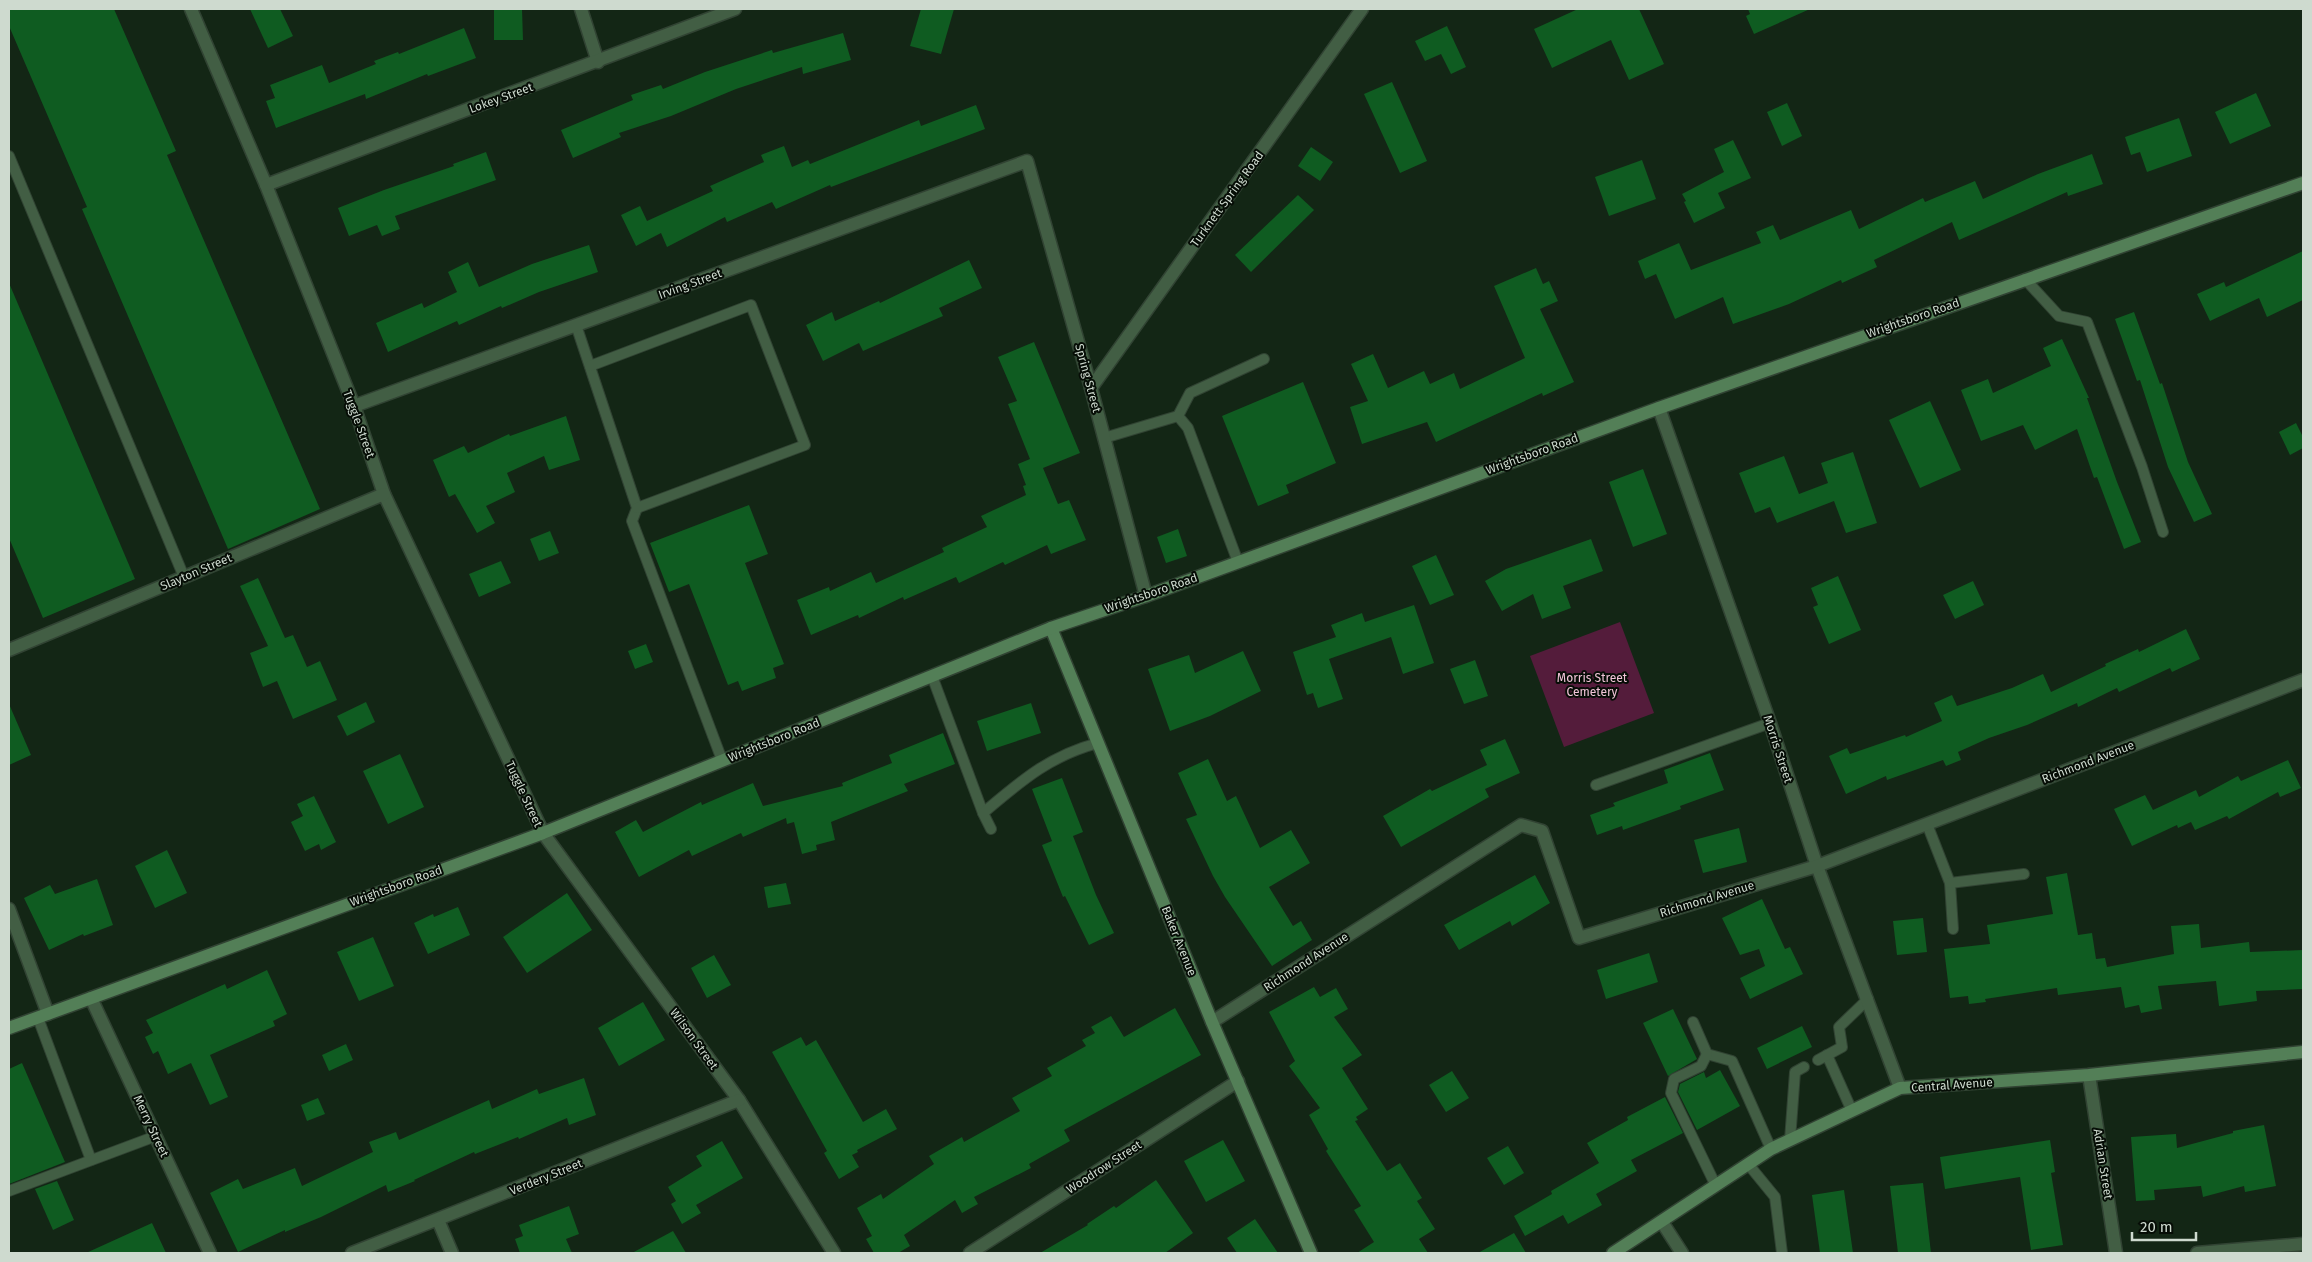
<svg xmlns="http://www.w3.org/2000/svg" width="2312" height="1262" font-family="'Fira Sans',sans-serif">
<rect width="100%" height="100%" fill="#132615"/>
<!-- green -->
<path fill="#541c3b" d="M 1620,622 L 1654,713 L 1564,747 L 1530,656 Z"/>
<!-- building -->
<g fill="#0f5c21">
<path d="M 9,9 L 114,9 L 176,151 L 167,155 L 320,509 L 228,549 L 82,209 L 87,207 L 9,26 Z"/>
<path d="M 250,9 L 280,9 L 293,36 L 268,48 Z"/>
<path d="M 494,9 L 522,9 L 523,40 L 494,40 Z"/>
<path d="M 921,9 L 954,9 L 941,54 L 910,46 Z"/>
<path d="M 1578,9 L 1639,9 L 1664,64 L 1629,80 L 1611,40 L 1552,68 L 1534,29 Z"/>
<path d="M 1748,9 L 1810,9 L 1754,34 L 1746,16 L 1750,14 Z"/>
<path d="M 1447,26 L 1466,67 L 1451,74 L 1441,54 L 1425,61 L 1415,41 Z"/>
<path d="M 464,28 L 476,58 L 428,76 L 427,74 L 366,99 L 365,94 L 276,128 L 266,101 L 275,98 L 270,85 L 322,65 L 329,83 L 376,64 L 374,61 L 398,52 L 399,54 Z"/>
<path d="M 843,33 L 851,60 L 803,74 L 802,67 L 736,89 L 671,116 L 619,133 L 621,137 L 573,158 L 561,130 L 633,100 L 631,95 L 661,85 L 663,89 L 705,72 L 772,50 L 773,53 Z"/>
<path d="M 1392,82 L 1427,161 L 1400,173 L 1364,94 Z"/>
<path d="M 2256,93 L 2271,126 L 2230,144 L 2215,112 Z"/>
<path d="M 1787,103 L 1802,136 L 1782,146 L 1767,112 Z"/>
<path d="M 976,105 L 985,129 L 831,187 L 830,185 L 776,209 L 772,202 L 727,222 L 725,217 L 667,247 L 661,233 L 636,246 L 621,215 L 640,206 L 647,221 L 713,191 L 710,186 L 764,162 L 761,155 L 784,146 L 792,167 L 808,160 L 810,164 L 919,120 L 921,126 Z"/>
<path d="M 2179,118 L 2192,156 L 2147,172 L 2140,152 L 2131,155 L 2125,137 Z"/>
<path d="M 1733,140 L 1751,178 L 1718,193 L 1725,208 L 1694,223 L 1684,202 L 1686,201 L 1682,194 L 1724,172 L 1714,149 Z"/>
<path d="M 1311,147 L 1333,162 L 1320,181 L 1298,166 Z"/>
<path d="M 486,152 L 496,180 L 395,216 L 400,229 L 382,236 L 377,225 L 349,236 L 338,208 L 384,190 L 454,166 L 453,164 Z"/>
<path d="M 2092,154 L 2103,184 L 2068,196 L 2067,192 L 1959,240 L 1952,222 L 1874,260 L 1877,267 L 1842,283 L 1841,280 L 1789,304 L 1733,324 L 1723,297 L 1675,319 L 1656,274 L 1645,279 L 1638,261 L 1679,243 L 1691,270 L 1761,243 L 1756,232 L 1773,225 L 1780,240 L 1851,210 L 1859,229 L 1923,198 L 1925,202 L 1975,181 L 1983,199 L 2038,174 Z"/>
<path d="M 1642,160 L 1656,199 L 1609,216 L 1595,177 Z"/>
<path d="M 1298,195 L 1314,210 L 1251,272 L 1235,255 Z"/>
<path d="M 589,245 L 598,272 L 539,292 L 502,308 L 501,306 L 459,325 L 457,321 L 388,352 L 376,323 L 422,303 L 424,308 L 457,292 L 448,272 L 468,262 L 479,287 L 532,264 Z"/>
<path d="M 2303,251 L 2303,300 L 2267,317 L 2259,298 L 2210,321 L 2197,294 L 2224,282 L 2226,287 Z"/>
<path d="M 969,260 L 982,288 L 939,308 L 943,316 L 863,351 L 859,343 L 823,361 L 806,325 L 832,312 L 835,321 L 879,301 L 880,303 Z"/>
<path d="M 1536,268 L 1543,284 L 1549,281 L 1558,301 L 1540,309 L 1574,382 L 1543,396 L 1542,393 L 1436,442 L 1427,422 L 1362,444 L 1350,407 L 1368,401 L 1351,364 L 1373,354 L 1388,388 L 1424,371 L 1430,384 L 1454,373 L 1460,389 L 1525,358 L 1494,286 Z"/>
<path d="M 9,283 L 135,579 L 43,618 L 9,538 Z"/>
<path d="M 2134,312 L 2160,384 L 2162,383 L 2188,462 L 2212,514 L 2194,522 L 2168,467 L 2140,380 L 2137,381 L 2115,319 Z"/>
<path d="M 2062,339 L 2089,398 L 2087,398 L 2117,482 L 2141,542 L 2124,549 L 2097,477 L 2094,478 L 2077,429 L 2035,450 L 2023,425 L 1981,441 L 1961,390 L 1988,379 L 1993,393 L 2051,366 L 2043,348 Z"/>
<path d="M 1034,342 L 1080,453 L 1043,468 L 1058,504 L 1069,500 L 1086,540 L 1051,554 L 1047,545 L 1005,565 L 1003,562 L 959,583 L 956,577 L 904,600 L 903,597 L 859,618 L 858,615 L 811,635 L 797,600 L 829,587 L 830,591 L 871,572 L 876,583 L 944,552 L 942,548 L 987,527 L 981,516 L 1026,495 L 1023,486 L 1026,485 L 1018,464 L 1030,459 L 1008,404 L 1017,401 L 998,357 Z"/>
<path d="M 1303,382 L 1336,463 L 1286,485 L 1289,493 L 1258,506 L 1222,416 Z"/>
<path d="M 1930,401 L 1961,470 L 1920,488 L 1889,420 Z"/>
<path d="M 566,416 L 580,460 L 549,470 L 544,456 L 507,473 L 515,492 L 486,506 L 495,523 L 477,533 L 455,494 L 449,497 L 433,460 L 464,446 L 468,453 L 509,434 L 510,436 Z"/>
<path d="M 2296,423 L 2303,437 L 2303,448 L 2290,455 L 2279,432 Z"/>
<path d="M 1853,452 L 1877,523 L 1846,533 L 1834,501 L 1777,523 L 1770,507 L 1755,513 L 1739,473 L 1784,456 L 1799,494 L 1828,483 L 1821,463 Z"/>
<path d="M 1643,469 L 1667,534 L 1633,547 L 1609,482 Z"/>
<path d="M 749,505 L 768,554 L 745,563 L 784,664 L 773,668 L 776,678 L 742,691 L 738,681 L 728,685 L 689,584 L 669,592 L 650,543 Z"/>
<path d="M 1178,529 L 1187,556 L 1166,563 L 1157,537 Z"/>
<path d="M 550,531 L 559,553 L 539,561 L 530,539 Z"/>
<path d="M 1591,539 L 1603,571 L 1563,586 L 1571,608 L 1542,619 L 1533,594 L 1502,611 L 1485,581 L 1506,569 Z"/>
<path d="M 1436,555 L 1454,595 L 1430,605 L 1412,566 Z"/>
<path d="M 501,561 L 511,583 L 479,597 L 469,574 Z"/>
<path d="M 1838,576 L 1861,630 L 1829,644 L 1813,607 L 1818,605 L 1811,588 Z"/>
<path d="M 258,578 L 285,638 L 293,635 L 307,667 L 320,661 L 337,700 L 293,719 L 277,681 L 263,687 L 250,653 L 268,646 L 240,586 Z"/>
<path d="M 1973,581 L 1984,605 L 1955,619 L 1943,595 Z"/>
<path d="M 1414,605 L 1434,663 L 1403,674 L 1391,637 L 1329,659 L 1343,699 L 1318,708 L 1313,693 L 1307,695 L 1293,652 L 1336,637 L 1331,625 L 1362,613 L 1365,622 Z"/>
<path d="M 2186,629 L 2200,659 L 2172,672 L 2170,668 L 2119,692 L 2117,688 L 2078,707 L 2077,703 L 2027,725 L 1989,738 L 1958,752 L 1961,760 L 1946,766 L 1943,760 L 1887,780 L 1886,776 L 1846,794 L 1829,756 L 1847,748 L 1850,754 L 1905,735 L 1906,737 L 1942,721 L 1934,703 L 1952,695 L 1957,706 L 2012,688 L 2043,674 L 2051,692 L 2106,666 L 2105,664 L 2138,649 L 2139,652 Z"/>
<path d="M 646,644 L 653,662 L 635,669 L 628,651 Z"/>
<path d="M 1243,651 L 1261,691 L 1210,716 L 1170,731 L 1148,669 L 1189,655 L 1195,673 Z"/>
<path d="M 1475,660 L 1488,696 L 1464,704 L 1450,669 Z"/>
<path d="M 366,702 L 375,722 L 347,736 L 337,716 Z"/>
<path d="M 1031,703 L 1041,733 L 987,751 L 977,721 Z"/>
<path d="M 9,704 L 31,755 L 9,765 Z"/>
<path d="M 943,733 L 955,764 L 904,784 L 908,791 L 831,822 L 835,840 L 816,845 L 817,850 L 802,854 L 794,822 L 787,824 L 786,818 L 743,837 L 741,833 L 692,856 L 689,850 L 639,877 L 615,832 L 636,820 L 643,832 L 701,802 L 702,805 L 753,783 L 763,806 L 843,786 L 842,783 L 892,763 L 889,755 Z"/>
<path d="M 1505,739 L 1520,773 L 1485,789 L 1489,797 L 1401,847 L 1383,816 L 1430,789 L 1432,791 L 1487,765 L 1480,750 Z"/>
<path d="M 1710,753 L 1724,790 L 1680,806 L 1681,809 L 1623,830 L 1622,826 L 1597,835 L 1590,815 L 1615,806 L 1613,803 L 1668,783 L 1664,770 Z"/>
<path d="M 400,754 L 424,807 L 388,824 L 363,771 Z"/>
<path d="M 1208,759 L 1227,801 L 1236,796 L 1260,848 L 1291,830 L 1310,863 L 1269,887 L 1293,926 L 1301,921 L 1312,940 L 1272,966 L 1225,897 L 1213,876 L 1186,819 L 1197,815 L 1178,773 Z"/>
<path d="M 2288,760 L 2301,788 L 2280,797 L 2278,792 L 2229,819 L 2227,816 L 2195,830 L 2191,822 L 2178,828 L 2177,825 L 2132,846 L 2114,809 L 2145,795 L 2153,810 L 2196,790 L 2199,797 L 2238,776 L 2241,781 Z"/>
<path d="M 1062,778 L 1083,832 L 1073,836 L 1096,895 L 1114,933 L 1089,945 L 1065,896 L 1063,897 L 1042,845 L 1052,841 L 1032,789 Z"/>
<path d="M 314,796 L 336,842 L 321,850 L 319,844 L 305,851 L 291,822 L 303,816 L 297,804 Z"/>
<path d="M 1739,828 L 1747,862 L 1703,873 L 1694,840 Z"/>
<path d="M 167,850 L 187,893 L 155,908 L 135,866 Z"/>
<path d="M 2067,873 L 2078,935 L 2092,933 L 2096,959 L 2105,958 L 2107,967 L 2174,954 L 2171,926 L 2199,924 L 2201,948 L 2249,942 L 2250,952 L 2303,950 L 2303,989 L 2256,991 L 2257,1001 L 2219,1006 L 2216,981 L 2158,986 L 2162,1009 L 2141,1013 L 2139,1005 L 2125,1008 L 2121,987 L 2058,995 L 2057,988 L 1985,999 L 1986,1002 L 1969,1004 L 1968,996 L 1950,998 L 1944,949 L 1990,944 L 1987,925 L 2053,914 L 2046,877 Z"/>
<path d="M 1535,875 L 1550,903 L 1512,926 L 1510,921 L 1459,950 L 1444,925 Z"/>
<path d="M 97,879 L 113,925 L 84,936 L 83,934 L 49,950 L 24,898 L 50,885 L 55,894 Z"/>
<path d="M 786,883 L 791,904 L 768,908 L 764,887 Z"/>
<path d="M 567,893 L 592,930 L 527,973 L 503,937 Z"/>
<path d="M 1762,899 L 1785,949 L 1790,947 L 1803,974 L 1750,999 L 1740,978 L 1765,966 L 1759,949 L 1740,955 L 1722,918 Z"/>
<path d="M 458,907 L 470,935 L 428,954 L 414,923 L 433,914 L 434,917 Z"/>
<path d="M 1923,918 L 1927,952 L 1897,955 L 1893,921 Z"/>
<path d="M 373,937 L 394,986 L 359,1001 L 337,952 Z"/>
<path d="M 1649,953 L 1658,982 L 1606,999 L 1597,970 Z"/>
<path d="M 714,955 L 731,985 L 707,998 L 691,968 Z"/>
<path d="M 267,970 L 287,1014 L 273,1021 L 275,1026 L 210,1055 L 228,1097 L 210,1105 L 191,1063 L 168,1074 L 158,1051 L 153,1054 L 145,1037 L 153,1033 L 146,1020 L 225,984 L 227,989 Z"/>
<path d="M 1314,987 L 1320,997 L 1336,988 L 1348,1009 L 1334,1017 L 1362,1055 L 1342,1068 L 1368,1109 L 1356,1117 L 1358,1120 L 1355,1121 L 1387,1171 L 1400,1163 L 1422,1198 L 1417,1201 L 1435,1229 L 1419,1239 L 1428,1253 L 1357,1253 L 1374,1242 L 1354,1210 L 1361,1206 L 1326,1151 L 1328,1149 L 1309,1115 L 1320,1108 L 1289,1066 L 1295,1061 L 1269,1012 Z"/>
<path d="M 643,1002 L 665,1040 L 619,1066 L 598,1028 Z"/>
<path d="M 1175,1008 L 1201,1055 L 1064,1130 L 1070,1141 L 1029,1164 L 1031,1168 L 974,1197 L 978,1204 L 962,1213 L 955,1200 L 904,1235 L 910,1246 L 898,1253 L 874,1253 L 866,1239 L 872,1236 L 857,1208 L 881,1194 L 883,1199 L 934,1164 L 929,1156 L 962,1137 L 964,1142 L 1020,1111 L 1012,1098 L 1052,1076 L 1047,1068 L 1086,1046 L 1082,1040 L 1095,1033 L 1091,1027 L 1111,1016 L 1124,1037 Z"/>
<path d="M 1673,1009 L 1697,1059 L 1668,1076 L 1643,1023 Z"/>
<path d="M 1802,1026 L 1812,1047 L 1767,1069 L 1757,1048 Z"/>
<path d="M 801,1037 L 806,1046 L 816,1040 L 863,1122 L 886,1109 L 897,1129 L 857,1150 L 858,1152 L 852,1155 L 859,1167 L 839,1179 L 824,1153 L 827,1151 L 772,1052 Z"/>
<path d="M 346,1044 L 353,1060 L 329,1071 L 322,1055 Z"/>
<path d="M 22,1063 L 65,1162 L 9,1184 L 9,1069 Z"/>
<path d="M 1720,1070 L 1740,1106 L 1697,1130 L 1678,1092 L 1680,1084 L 1704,1072 L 1706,1078 Z"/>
<path d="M 1452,1071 L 1469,1098 L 1446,1112 L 1429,1085 Z"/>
<path d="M 584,1078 L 596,1115 L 569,1125 L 567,1118 L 519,1139 L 518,1137 L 475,1154 L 474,1152 L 414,1180 L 415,1181 L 388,1192 L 386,1185 L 321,1217 L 285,1232 L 285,1230 L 238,1252 L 210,1193 L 238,1179 L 243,1189 L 295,1168 L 302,1186 L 373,1152 L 369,1142 L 396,1132 L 399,1140 L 489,1100 L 492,1109 L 537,1089 L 539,1094 Z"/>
<path d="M 1665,1097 L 1683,1133 L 1631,1160 L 1637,1171 L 1596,1194 L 1602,1205 L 1568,1224 L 1563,1215 L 1525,1236 L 1514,1216 L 1552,1194 L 1551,1191 L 1599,1163 L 1587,1143 L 1628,1120 L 1627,1117 Z"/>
<path d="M 318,1098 L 325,1114 L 307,1121 L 301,1105 Z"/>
<path d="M 2264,1125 L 2276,1186 L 2245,1192 L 2244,1186 L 2203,1197 L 2201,1186 L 2154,1190 L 2155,1200 L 2136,1201 L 2131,1137 L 2176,1134 L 2177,1148 L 2233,1133 L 2233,1131 Z"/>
<path d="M 1223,1140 L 1245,1181 L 1206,1202 L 1184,1161 Z"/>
<path d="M 2050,1140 L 2055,1172 L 2051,1173 L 2063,1245 L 2031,1250 L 2020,1177 L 1945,1189 L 1940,1157 Z"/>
<path d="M 722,1141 L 743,1178 L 696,1205 L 701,1213 L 682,1224 L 671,1204 L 676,1201 L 668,1187 L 702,1166 L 696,1156 Z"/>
<path d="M 1508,1146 L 1524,1173 L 1504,1185 L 1487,1158 Z"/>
<path d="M 1156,1180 L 1193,1233 L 1165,1253 L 1040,1253 L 1088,1225 L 1087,1224 L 1114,1206 L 1116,1208 Z"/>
<path d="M 57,1181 L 74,1220 L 53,1230 L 35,1189 Z"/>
<path d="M 1923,1183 L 1931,1253 L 1898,1253 L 1890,1186 Z"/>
<path d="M 1844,1190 L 1853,1253 L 1820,1253 L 1812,1195 Z"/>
<path d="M 569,1206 L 579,1234 L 566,1239 L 572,1253 L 520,1253 L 515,1239 L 523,1236 L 519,1225 Z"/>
<path d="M 1255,1219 L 1278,1253 L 1237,1253 L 1227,1238 Z"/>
<path d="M 152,1223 L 166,1253 L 86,1253 Z"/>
<path d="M 673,1231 L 686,1253 L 632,1253 Z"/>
<path d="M 1514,1233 L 1526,1253 L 1478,1253 Z"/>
</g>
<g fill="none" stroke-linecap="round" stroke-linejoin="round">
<defs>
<g id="lane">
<path d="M 9,156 L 184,577"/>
<path d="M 2025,279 L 2059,316 L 2087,322 L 2142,467 L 2163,532"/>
<path d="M 576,325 L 637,508 L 632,521 L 722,760"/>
<path d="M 590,366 L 751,305 L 805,445 L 637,508"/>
<path d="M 1178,416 L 1188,428 L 1238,562"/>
<path d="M 1104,438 L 1178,416 L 1190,393 L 1264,359"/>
<path d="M 932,676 L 983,813"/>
<path d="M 1596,785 L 1770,723"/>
<path d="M 1927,824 L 1950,883 L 1953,929"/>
<path d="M 991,829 L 983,813 C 1021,781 1049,756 1098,743"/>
<path d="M 1950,883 L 2024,874"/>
<path d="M 38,1018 L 91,1160"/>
<path d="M 1693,1022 L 1707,1054 L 1732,1061 L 1771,1149"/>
<path d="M 1707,1054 L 1701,1066 L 1674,1079 L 1671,1093 L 1716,1186"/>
<path d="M 1827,1055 L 1852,1111"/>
<path d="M 1818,1060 L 1842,1047 L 1839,1027 L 1868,999"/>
<path d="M 1790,1140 L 1795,1072 L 1804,1067"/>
<path d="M 1748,1164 L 1775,1197 L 1782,1253"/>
<path d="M 9,1191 L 156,1136"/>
</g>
<g id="street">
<path d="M 191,9 L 266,185 L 354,406 L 384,494 L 543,833 L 739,1100 L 834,1253"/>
<path d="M 581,9 L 598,62"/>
<path d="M 266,185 L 735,9"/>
<path d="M 1091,388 L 1362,9"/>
<path d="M 354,406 L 1027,161 L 1091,388 L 1146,596"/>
<path d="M 1659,408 L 1770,723 L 1817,866 L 1900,1088"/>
<path d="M 9,650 L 384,494"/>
<path d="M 9,909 L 48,1014"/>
<path d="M 91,998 L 210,1253"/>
<path d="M 1212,1022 L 1521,825 L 1542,831 L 1579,938 L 1817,866 L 2303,680"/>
<path d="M 2089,1075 L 2116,1253"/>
<path d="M 438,1220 L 452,1253"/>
<path d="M 1662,1222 L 1682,1253"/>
<path d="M 352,1253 L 739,1100"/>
<path d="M 970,1253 L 1238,1081"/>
<path d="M 2197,1253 L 2303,1244"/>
</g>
<g id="secondary">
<path d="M 1051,628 L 1212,1022 L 1311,1253"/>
<path d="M 9,1028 L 543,833 L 1051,628 L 1146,596 L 1659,408 L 2303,183"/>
<path d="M 1613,1253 L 1771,1149 L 1900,1088 L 2089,1075 L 2303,1052"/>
</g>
</defs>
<!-- lane casing -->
<use href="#lane" stroke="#314333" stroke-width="12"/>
<!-- street casing -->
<use href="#street" stroke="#314333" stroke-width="15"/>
<!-- secondary casing -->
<use href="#secondary" stroke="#314333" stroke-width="15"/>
<!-- lane -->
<use href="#lane" stroke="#425e44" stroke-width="10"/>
<!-- street -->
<use href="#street" stroke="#425e44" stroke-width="12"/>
<!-- secondary -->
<use href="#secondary" stroke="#537f57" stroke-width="12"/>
</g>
<g text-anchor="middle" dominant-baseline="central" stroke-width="4" stroke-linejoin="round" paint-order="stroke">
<!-- street labels -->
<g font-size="12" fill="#cedacf" stroke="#060d06">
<text transform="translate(501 98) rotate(-20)">Lokey Street</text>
<text transform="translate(1227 199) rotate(-54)">Turknett Spring Road</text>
<text transform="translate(690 284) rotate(-20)">Irving Street</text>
<text transform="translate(1913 318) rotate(-19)">Wrightsboro Road</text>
<text transform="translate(1088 378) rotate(75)">Spring Street</text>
<text transform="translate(359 424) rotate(70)">Tuggle Street</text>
<text transform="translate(1532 454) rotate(-20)">Wrightsboro Road</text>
<text transform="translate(196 572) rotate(-23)">Slayton Street</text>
<text transform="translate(1151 593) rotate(-19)">Wrightsboro Road</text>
<text transform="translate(774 740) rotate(-22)">Wrightsboro Road</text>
<text transform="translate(1778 749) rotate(72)">Morris Street</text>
<text transform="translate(2088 762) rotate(-21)">Richmond Avenue</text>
<text transform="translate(524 794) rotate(65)">Tuggle Street</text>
<text transform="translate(396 886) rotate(-20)">Wrightsboro Road</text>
<text transform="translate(1707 899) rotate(-17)">Richmond Avenue</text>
<text transform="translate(1179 941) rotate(68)">Baker Avenue</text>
<text transform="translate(1306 962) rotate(-33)">Richmond Avenue</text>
<text transform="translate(694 1039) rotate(54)">Wilson Street</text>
<text transform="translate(1952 1085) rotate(-4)">Central Avenue</text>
<text transform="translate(151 1126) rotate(65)">Merry Street</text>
<text transform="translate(2103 1164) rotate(81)">Adrian Street</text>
<text transform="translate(1104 1167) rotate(-33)">Woodrow Street</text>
<text transform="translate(546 1177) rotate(-22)">Verdery Street</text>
</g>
<!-- park labels -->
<g font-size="12" fill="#f2c4d8" stroke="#060d06">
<text x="1592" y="678">Morris Street<tspan x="1592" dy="14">Cemetery</tspan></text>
</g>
</g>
<!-- border -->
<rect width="2312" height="1262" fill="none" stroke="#cedacf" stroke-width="20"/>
<!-- scale -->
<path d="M2132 1232v8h64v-8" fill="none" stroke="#cedacf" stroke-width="2.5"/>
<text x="2140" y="1232" font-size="15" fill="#cedacf" stroke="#060d06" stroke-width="4" paint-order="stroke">20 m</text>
</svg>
